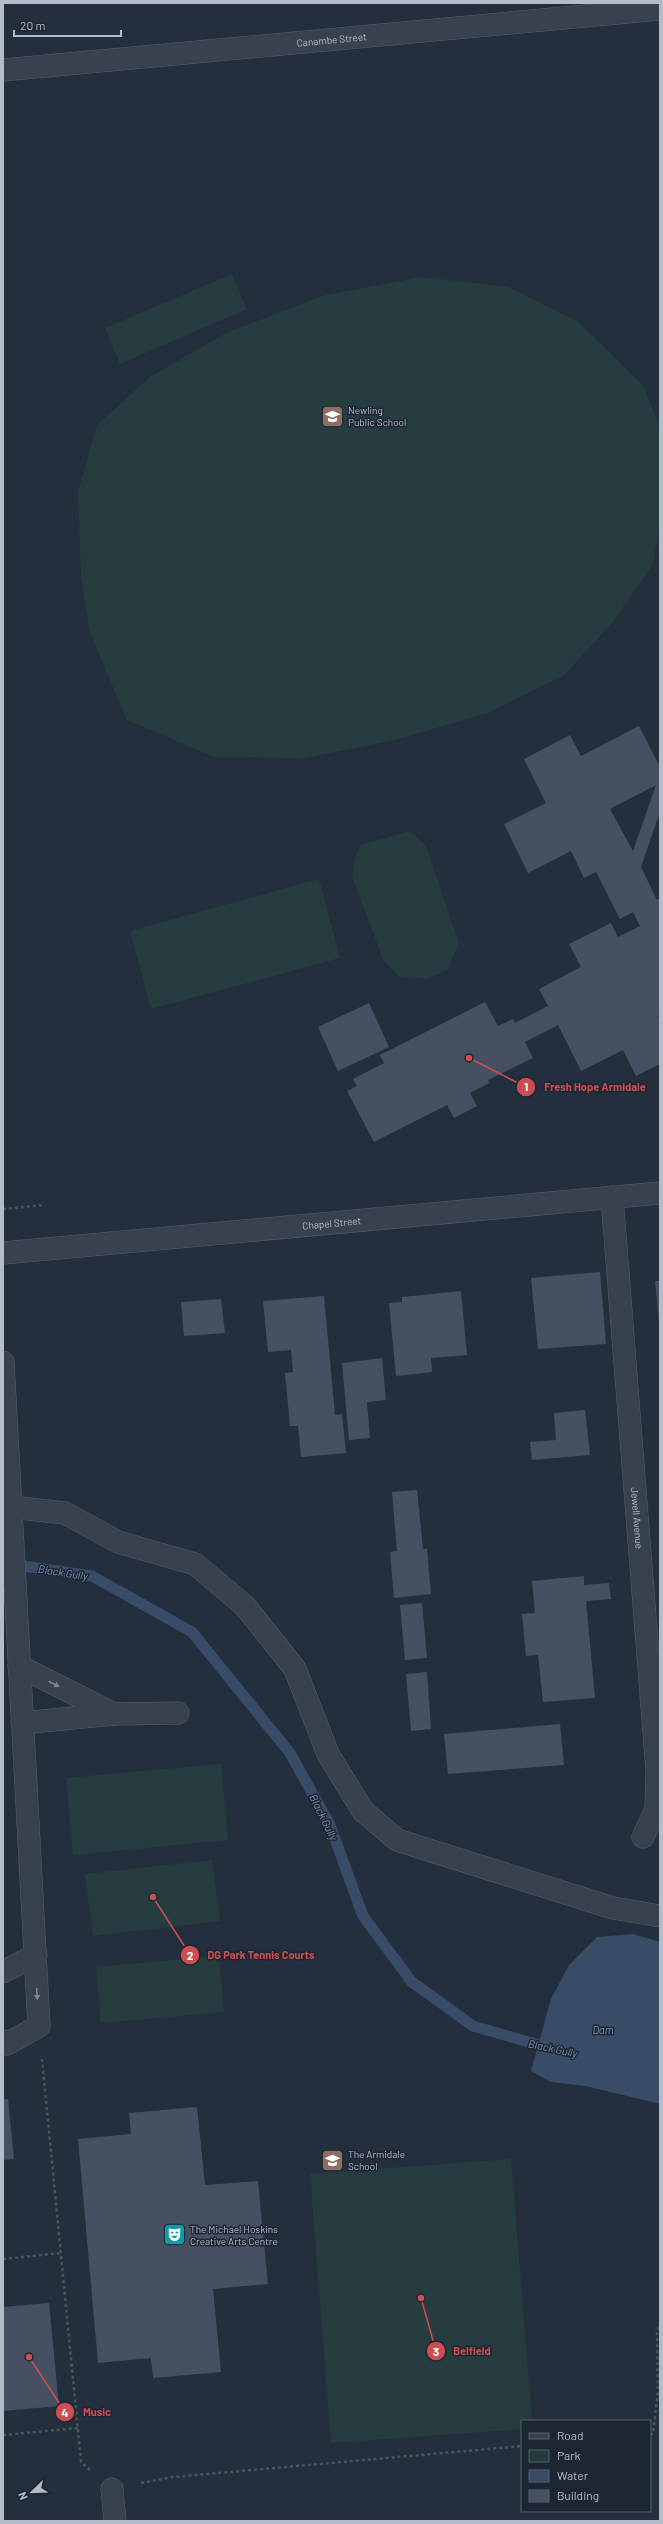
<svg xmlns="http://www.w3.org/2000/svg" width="663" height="2524" font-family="Barlow,sans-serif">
<rect width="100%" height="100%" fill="#242f3e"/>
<!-- green -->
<g fill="#263c3f">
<path d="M 232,274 L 247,309 L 120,364 L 105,328 Z"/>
<path d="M 421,277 L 509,287 L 577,321 L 643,385 L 660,428 L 660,524 L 653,564 L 612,623 L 563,676 L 488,713 L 391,741 L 305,758 L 214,757 L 127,720 L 90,633 L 81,577 L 78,492 L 97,425 L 150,377 L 224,334 L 322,296 Z"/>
<path d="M 410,831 L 426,846 L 459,944 L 447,970 L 427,979 L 399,976 L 384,962 L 352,876 L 356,855 L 361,845 Z"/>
<path d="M 319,879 L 340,958 L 151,1009 L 130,931 Z"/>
<path d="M 221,1764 L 228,1840 L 73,1855 L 66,1778 Z"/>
<path d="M 212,1860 L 220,1921 L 93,1936 L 85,1874 Z"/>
<path d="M 219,1956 L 224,2012 L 101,2023 L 96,1967 Z"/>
<path d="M 511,2159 L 532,2421 L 522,2421 L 522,2429 L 331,2443 L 310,2174 Z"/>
</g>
<!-- water -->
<path fill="#394c67" d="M 633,1934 L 660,1942 L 660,2104 L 586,2086 L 551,2082 L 531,2071 L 551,1999 L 569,1965 L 597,1937 Z"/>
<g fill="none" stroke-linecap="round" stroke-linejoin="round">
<!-- stream -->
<path stroke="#394c67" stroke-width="11" d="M 10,1564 L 92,1576 L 192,1632 L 290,1753 L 330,1825 L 363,1916 L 412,1982 L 473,2026 L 553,2049"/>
</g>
<!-- building -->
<g fill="#455162" fill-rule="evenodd">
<path d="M 639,726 L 660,767 L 660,812 L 641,867 L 657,900 L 660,898 L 660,1014 L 658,1016 L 660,1020 L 660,1064 L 636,1076 L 623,1050 L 581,1071 L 558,1025 L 525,1042 L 533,1058 L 488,1080 L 489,1083 L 470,1093 L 477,1106 L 454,1118 L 447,1105 L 374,1142 L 347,1091 L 357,1086 L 353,1079 L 384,1063 L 380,1055 L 485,1002 L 498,1026 L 513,1019 L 515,1023 L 548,1006 L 539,989 L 581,967 L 569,944 L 611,923 L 618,937 L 640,926 L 633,912 L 620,919 L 596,872 L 584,878 L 571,851 L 528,873 L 504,824 L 546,803 L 524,759 L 570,735 L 581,756 ZM 656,785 L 633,851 L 610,809 Z"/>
<path d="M 369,1003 L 389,1047 L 338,1071 L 318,1027 Z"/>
<path d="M 600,1272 L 606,1344 L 538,1349 L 531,1278 Z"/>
<path d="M 655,1281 L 660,1281 L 660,1321 L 659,1321 Z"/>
<path d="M 461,1291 L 467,1355 L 431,1358 L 432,1372 L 396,1376 L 389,1303 L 402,1302 L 402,1297 Z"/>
<path d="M 324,1296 L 335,1415 L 342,1414 L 346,1453 L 301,1457 L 298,1426 L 290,1426 L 285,1373 L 293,1372 L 291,1350 L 268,1352 L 263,1301 Z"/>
<path d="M 221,1299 L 225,1333 L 184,1336 L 181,1302 Z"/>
<path d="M 382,1358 L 386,1400 L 367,1402 L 370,1438 L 349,1440 L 342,1363 Z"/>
<path d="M 585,1410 L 590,1455 L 532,1460 L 530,1442 L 556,1440 L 554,1413 Z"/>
<path d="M 417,1490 L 423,1549 L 427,1549 L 431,1594 L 394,1598 L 390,1552 L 397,1551 L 392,1492 Z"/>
<path d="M 584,1576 L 584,1585 L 609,1583 L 611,1599 L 586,1601 L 595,1698 L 543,1702 L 538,1655 L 526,1656 L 522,1614 L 535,1613 L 532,1581 Z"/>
<path d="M 422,1603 L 427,1658 L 405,1660 L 400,1605 Z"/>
<path d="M 427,1672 L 431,1729 L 411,1731 L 406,1674 Z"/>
<path d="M 560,1724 L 564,1765 L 448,1774 L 444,1734 Z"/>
<path d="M 3,2099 L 8,2099 L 14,2159 L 3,2160 Z"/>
<path d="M 197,2107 L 205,2185 L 258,2181 L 268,2284 L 213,2289 L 221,2372 L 153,2378 L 151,2358 L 98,2363 L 78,2139 L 131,2134 L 129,2113 Z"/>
<path d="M 49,2303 L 59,2406 L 3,2411 L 3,2307 Z"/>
</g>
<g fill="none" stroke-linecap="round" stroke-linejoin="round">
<defs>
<g id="minor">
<path id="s1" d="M 3,70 L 660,9"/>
<path id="s2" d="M 612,1197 L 657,1770 L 656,1809 L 643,1837"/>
<path id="s3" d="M 3,1253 L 660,1193"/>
<path d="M 3,1362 L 39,2026 L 7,2044 L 3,2041"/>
<path d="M 10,1507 L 65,1513 L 118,1542 L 195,1564 L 245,1606 L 295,1669 L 328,1754 L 363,1811 L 397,1840 L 613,1908 L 660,1916"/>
<path d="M 19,1666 L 114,1714"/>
<path d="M 22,1723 L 114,1714 L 178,1713"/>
<path d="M 3,1972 L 36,1955"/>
<path d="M 112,2489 L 115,2521"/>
</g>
</defs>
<!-- minor casing -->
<use href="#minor" stroke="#565f6c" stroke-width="23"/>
<!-- path -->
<g stroke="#44595c" stroke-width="2.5" stroke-dasharray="3 3" stroke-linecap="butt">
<path d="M 3,1209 L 44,1205"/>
<path d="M 42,2059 L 81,2462 L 90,2470"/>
<path d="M 3,2259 L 61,2253"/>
<path d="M 650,2434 L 653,2434 L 658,2392 L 657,2333 L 660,2324"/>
<path d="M 3,2435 L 78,2428"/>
<path d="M 141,2483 L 173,2477 L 522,2446"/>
</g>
<!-- minor -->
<use href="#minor" stroke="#38414e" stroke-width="22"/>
</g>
<!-- one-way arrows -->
<defs><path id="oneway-solid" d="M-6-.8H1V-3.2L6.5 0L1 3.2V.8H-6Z"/></defs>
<g fill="#7c8592">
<use href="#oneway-solid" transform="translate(54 1684) rotate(27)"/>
<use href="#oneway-solid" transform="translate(37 1994) rotate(87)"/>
</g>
<!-- icons -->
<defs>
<symbol id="school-square" viewBox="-11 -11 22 22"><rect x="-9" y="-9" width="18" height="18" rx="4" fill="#8d6e63" stroke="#1d2633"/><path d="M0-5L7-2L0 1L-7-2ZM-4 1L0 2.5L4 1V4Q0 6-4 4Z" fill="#fff"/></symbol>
<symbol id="theatre-square" viewBox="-11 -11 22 22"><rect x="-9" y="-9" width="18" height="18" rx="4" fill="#0f9aa8" stroke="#1d2633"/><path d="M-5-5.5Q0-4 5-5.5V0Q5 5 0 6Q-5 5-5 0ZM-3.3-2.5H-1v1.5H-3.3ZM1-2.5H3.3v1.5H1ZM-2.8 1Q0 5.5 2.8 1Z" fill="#fff"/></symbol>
</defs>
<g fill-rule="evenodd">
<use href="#school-square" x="320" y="404" width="25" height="25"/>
<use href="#school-square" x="320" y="2148" width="25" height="25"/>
<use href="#theatre-square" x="162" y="2222" width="25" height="25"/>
</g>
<g text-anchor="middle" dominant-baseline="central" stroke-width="3" stroke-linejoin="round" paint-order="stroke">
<!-- street labels -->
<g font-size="10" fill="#b4bcc9" stroke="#1d2633">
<text stroke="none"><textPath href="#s1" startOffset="330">Canambe Street</textPath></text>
<text stroke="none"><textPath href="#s3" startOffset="330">Chapel Street</textPath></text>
<text stroke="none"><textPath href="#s2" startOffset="322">Jewell Avenue</textPath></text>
</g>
<!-- poi labels -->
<g font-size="10" fill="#b4bcc9" stroke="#1d2633" text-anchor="start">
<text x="348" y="410">Newling<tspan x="348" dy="12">Public School</tspan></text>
<text x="348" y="2154">The Armidale<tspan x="348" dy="12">School</tspan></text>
<text x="190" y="2229">The Michael Hoskins<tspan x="190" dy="12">Creative Arts Centre</tspan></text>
</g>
<!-- water labels -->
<g font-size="11" font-style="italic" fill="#7c92b1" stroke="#1d2633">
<text transform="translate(63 1572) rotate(9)">Black Gully</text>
<text transform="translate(324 1817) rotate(64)">Black Gully</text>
<text x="603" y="2029">Dam</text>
<text transform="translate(553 2048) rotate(12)">Black Gully</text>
</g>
</g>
<!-- callouts -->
<path fill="none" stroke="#ce4d50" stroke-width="1.5" d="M469 1058L526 1087M153 1897L190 1955M421 2298L436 2351M29 2357L65 2412"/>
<g fill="#ce4d50" stroke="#1d2633" stroke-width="1.5">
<circle cx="469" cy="1058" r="4"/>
<circle cx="153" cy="1897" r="4"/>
<circle cx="421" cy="2298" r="4"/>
<circle cx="29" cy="2357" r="4"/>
<circle cx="526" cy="1087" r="10"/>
<circle cx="190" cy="1955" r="10"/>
<circle cx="436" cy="2351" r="10"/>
<circle cx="65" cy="2412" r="10"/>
</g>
<g font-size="12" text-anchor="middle" font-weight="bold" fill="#fff">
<text x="526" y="1091">1</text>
<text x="190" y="1960">2</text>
<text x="436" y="2356">3</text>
<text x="65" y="2417">4</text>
</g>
<g font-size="11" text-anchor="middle" font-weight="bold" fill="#ce4d50" stroke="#1d2633" stroke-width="3" stroke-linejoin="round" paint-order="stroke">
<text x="595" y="1091">Fresh Hope Armidale</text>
<text x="261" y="1959">DG Park Tennis Courts</text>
<text x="472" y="2355">Belfield</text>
<text x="97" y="2416">Music</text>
</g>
<!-- border -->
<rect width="663" height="2524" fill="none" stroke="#b4bcc9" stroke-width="8"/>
<!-- legend -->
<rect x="521" y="2420" width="130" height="92" fill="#1d2633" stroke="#59626f"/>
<rect x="529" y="2433" width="20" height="6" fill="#38414e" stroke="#59626f"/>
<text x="557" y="2440" font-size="12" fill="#b4bcc9">Road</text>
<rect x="529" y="2450" width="20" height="12" fill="#263c3f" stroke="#59626f"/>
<text x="557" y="2460" font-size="12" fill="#b4bcc9">Park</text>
<rect x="529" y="2470" width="20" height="12" fill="#394c67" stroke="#59626f"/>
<text x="557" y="2480" font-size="12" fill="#b4bcc9">Water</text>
<rect x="529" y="2490" width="20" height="12" fill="#455162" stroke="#59626f"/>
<text x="557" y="2500" font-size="12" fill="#b4bcc9">Building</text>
<!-- north arrow -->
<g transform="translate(32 2492) rotate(247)" stroke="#1d2633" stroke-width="3" paint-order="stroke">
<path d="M0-3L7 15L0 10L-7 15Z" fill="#b4bcc9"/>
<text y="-6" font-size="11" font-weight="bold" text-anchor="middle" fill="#b4bcc9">N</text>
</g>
<!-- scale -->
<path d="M14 30v6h107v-6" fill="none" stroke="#b4bcc9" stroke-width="2"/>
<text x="20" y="30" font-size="12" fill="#b4bcc9" stroke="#1d2633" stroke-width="3" paint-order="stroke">20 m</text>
</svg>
